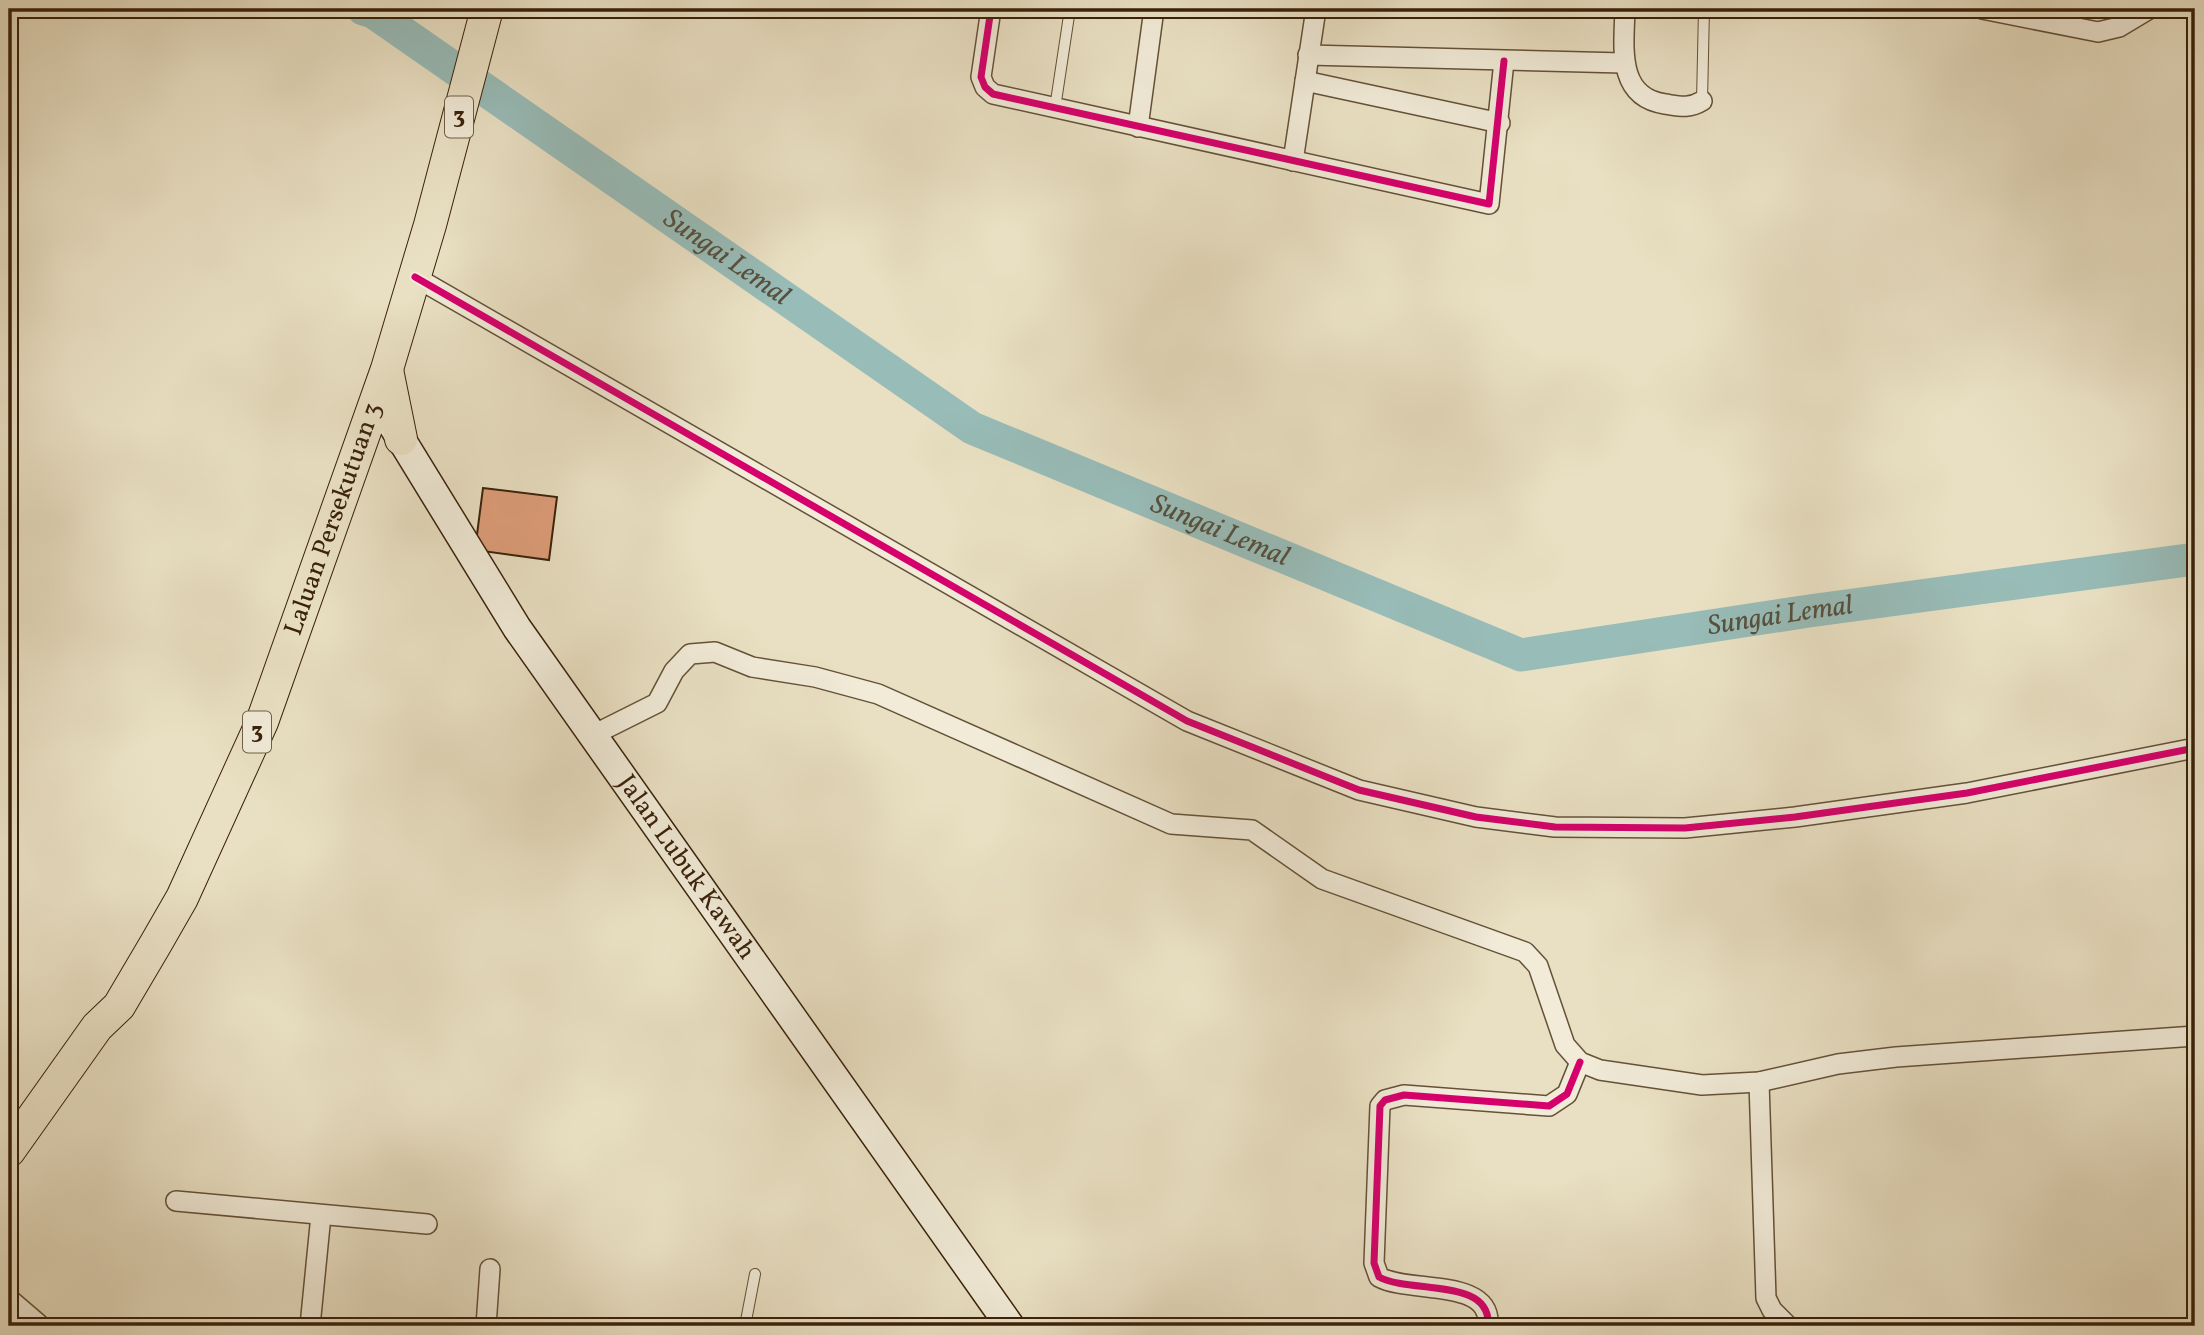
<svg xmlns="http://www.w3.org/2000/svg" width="2204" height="1335" font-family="Vollkorn,serif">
<rect width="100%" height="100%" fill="#e9e0c3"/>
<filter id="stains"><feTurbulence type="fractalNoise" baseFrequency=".00286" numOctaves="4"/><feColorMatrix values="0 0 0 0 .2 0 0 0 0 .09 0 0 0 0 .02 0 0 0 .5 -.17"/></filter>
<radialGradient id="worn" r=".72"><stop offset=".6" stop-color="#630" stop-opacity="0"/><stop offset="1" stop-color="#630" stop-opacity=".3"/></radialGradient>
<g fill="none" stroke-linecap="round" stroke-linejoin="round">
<!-- river -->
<path stroke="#98bcb8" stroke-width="33" id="s1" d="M 363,9 L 373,12 L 972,428 L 1521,655 L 1809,611 L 2195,559"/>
</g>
<!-- building -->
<path fill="#dd9d79" stroke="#39210a" stroke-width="2" d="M 483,488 L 557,497 L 549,560 L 475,550 Z"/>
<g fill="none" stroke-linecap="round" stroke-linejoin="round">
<defs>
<g id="service">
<path d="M 1702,101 L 1704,9"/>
<path d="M 1055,108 L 1070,9"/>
<path d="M 745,1326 L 755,1274"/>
</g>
<g id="minor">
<path d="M 991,9 L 981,77 L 985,87 L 993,94 L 1489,204 L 1504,61"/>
<path d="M 1625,9 C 1624,46 1616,97 1665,104 C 1679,106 1689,109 1702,101"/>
<path d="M 1982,9 L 2098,32 L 2119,27 L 2149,9"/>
<path d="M 1308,55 L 1623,63"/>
<path d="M 1305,81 L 1500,123"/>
<path d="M 1138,127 L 1154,9"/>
<path d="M 1293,161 L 1316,9"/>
<path d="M 415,277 L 1187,721 L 1359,790 L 1476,817 L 1555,827 L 1685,828 L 1795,817 L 1967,793 L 2195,748"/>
<path d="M 595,734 L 657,703 L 674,671 L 690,654 L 715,652 L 752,667 L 815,677 L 878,694 L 1171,824 L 1252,830 L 1322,879 L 1525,952 L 1538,966 L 1565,1045 L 1580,1062 L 1600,1070 L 1702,1085 L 1759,1082 L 1838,1064 L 1896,1057 L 2195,1036"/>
<path d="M 1759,1082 L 1766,1298 L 1772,1310 L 1788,1326"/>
<path d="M 176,1201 L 427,1224"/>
<path d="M 310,1326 L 321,1215"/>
<path d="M 486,1326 L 490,1269"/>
<path d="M 1488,1326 C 1492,1277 1410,1294 1379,1277 L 1374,1263 L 1380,1106 L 1385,1100 L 1404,1095 L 1549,1106 L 1567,1094 L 1580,1062"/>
</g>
<path id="tertiary" d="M 9,1302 L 37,1326"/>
<g id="secondary">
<path id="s2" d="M 390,421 L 517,628 L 1010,1326"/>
</g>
<g id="trunk">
<path d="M 387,370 L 401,439"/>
<path id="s3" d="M 9,1151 L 97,1027 L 119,1006 L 155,945 L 182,898 L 262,722 L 387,369 L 430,225 L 487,9"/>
</g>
</defs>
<!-- service casing -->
<use href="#service" stroke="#655138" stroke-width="12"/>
<!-- minor casing -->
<use href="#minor" stroke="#655138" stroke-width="22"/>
<!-- tertiary casing -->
<use href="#tertiary" stroke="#655138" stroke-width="27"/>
<!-- secondary casing -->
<use href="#secondary" stroke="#39210a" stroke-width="31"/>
<!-- trunk casing -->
<use href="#trunk" stroke="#39210a" stroke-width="34"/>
<!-- service -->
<use href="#service" stroke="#f1ebd8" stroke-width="10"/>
<!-- minor -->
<use href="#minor" stroke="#f1ebd8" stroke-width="19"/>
<!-- tertiary -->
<use href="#tertiary" stroke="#f1ebd8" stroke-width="24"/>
<!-- secondary -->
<use href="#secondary" stroke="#f1ebd8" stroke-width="28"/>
<!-- trunk -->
<use href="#trunk" stroke="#e9e0c3" stroke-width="32"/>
<defs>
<g id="cycleway">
<path d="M 991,9 L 981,77 L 985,87 L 993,94 L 1489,204 L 1504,61"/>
<path d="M 415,277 L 1187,721 L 1359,790 L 1476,817 L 1555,827 L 1685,828 L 1795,817 L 1967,793 L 2195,748"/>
<path d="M 1488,1326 C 1492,1277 1410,1294 1379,1277 L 1374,1263 L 1380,1106 L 1385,1100 L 1404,1095 L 1549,1106 L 1567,1094 L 1580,1062"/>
</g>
</defs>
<!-- cycleway casing -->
<use href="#cycleway" stroke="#f1ebd8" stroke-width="11"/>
<!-- cycleway -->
<use href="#cycleway" stroke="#d6006c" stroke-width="7"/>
</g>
<g text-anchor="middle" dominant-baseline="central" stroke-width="6" stroke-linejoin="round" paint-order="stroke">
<!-- shield labels -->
<g fill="#f1ebd8" stroke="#705e48" stroke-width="2">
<rect x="445" y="96.5" width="28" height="41" rx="5"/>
<rect x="243" y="711.5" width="28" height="41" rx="5"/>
</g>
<g font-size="24" font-weight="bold" fill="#39210a">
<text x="459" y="117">3</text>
<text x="257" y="732">3</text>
</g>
<!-- street labels -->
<g font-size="26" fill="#39210a" stroke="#f1ebd8">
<text stroke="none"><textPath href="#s3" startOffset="716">Laluan Persekutuan 3</textPath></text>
<text stroke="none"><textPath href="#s2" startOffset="536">Jalan Lubuk Kawah</textPath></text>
</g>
<!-- water labels -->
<g font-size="28" font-style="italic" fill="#56503e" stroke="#f1ebd8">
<text stroke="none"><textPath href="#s1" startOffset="441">Sungai Lemal</textPath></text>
<text stroke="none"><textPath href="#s1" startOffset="1008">Sungai Lemal</textPath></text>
<text stroke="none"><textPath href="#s1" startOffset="1596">Sungai Lemal</textPath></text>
</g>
</g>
<!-- margin -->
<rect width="2204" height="1335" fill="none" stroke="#e9e0c3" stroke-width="35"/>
<rect x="10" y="10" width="2183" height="1314" fill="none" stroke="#39210a" stroke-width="3.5"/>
<rect x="18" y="18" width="2169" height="1300" fill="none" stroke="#39210a" stroke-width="2"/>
<rect width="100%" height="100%" filter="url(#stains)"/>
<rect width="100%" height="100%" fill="url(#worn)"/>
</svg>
